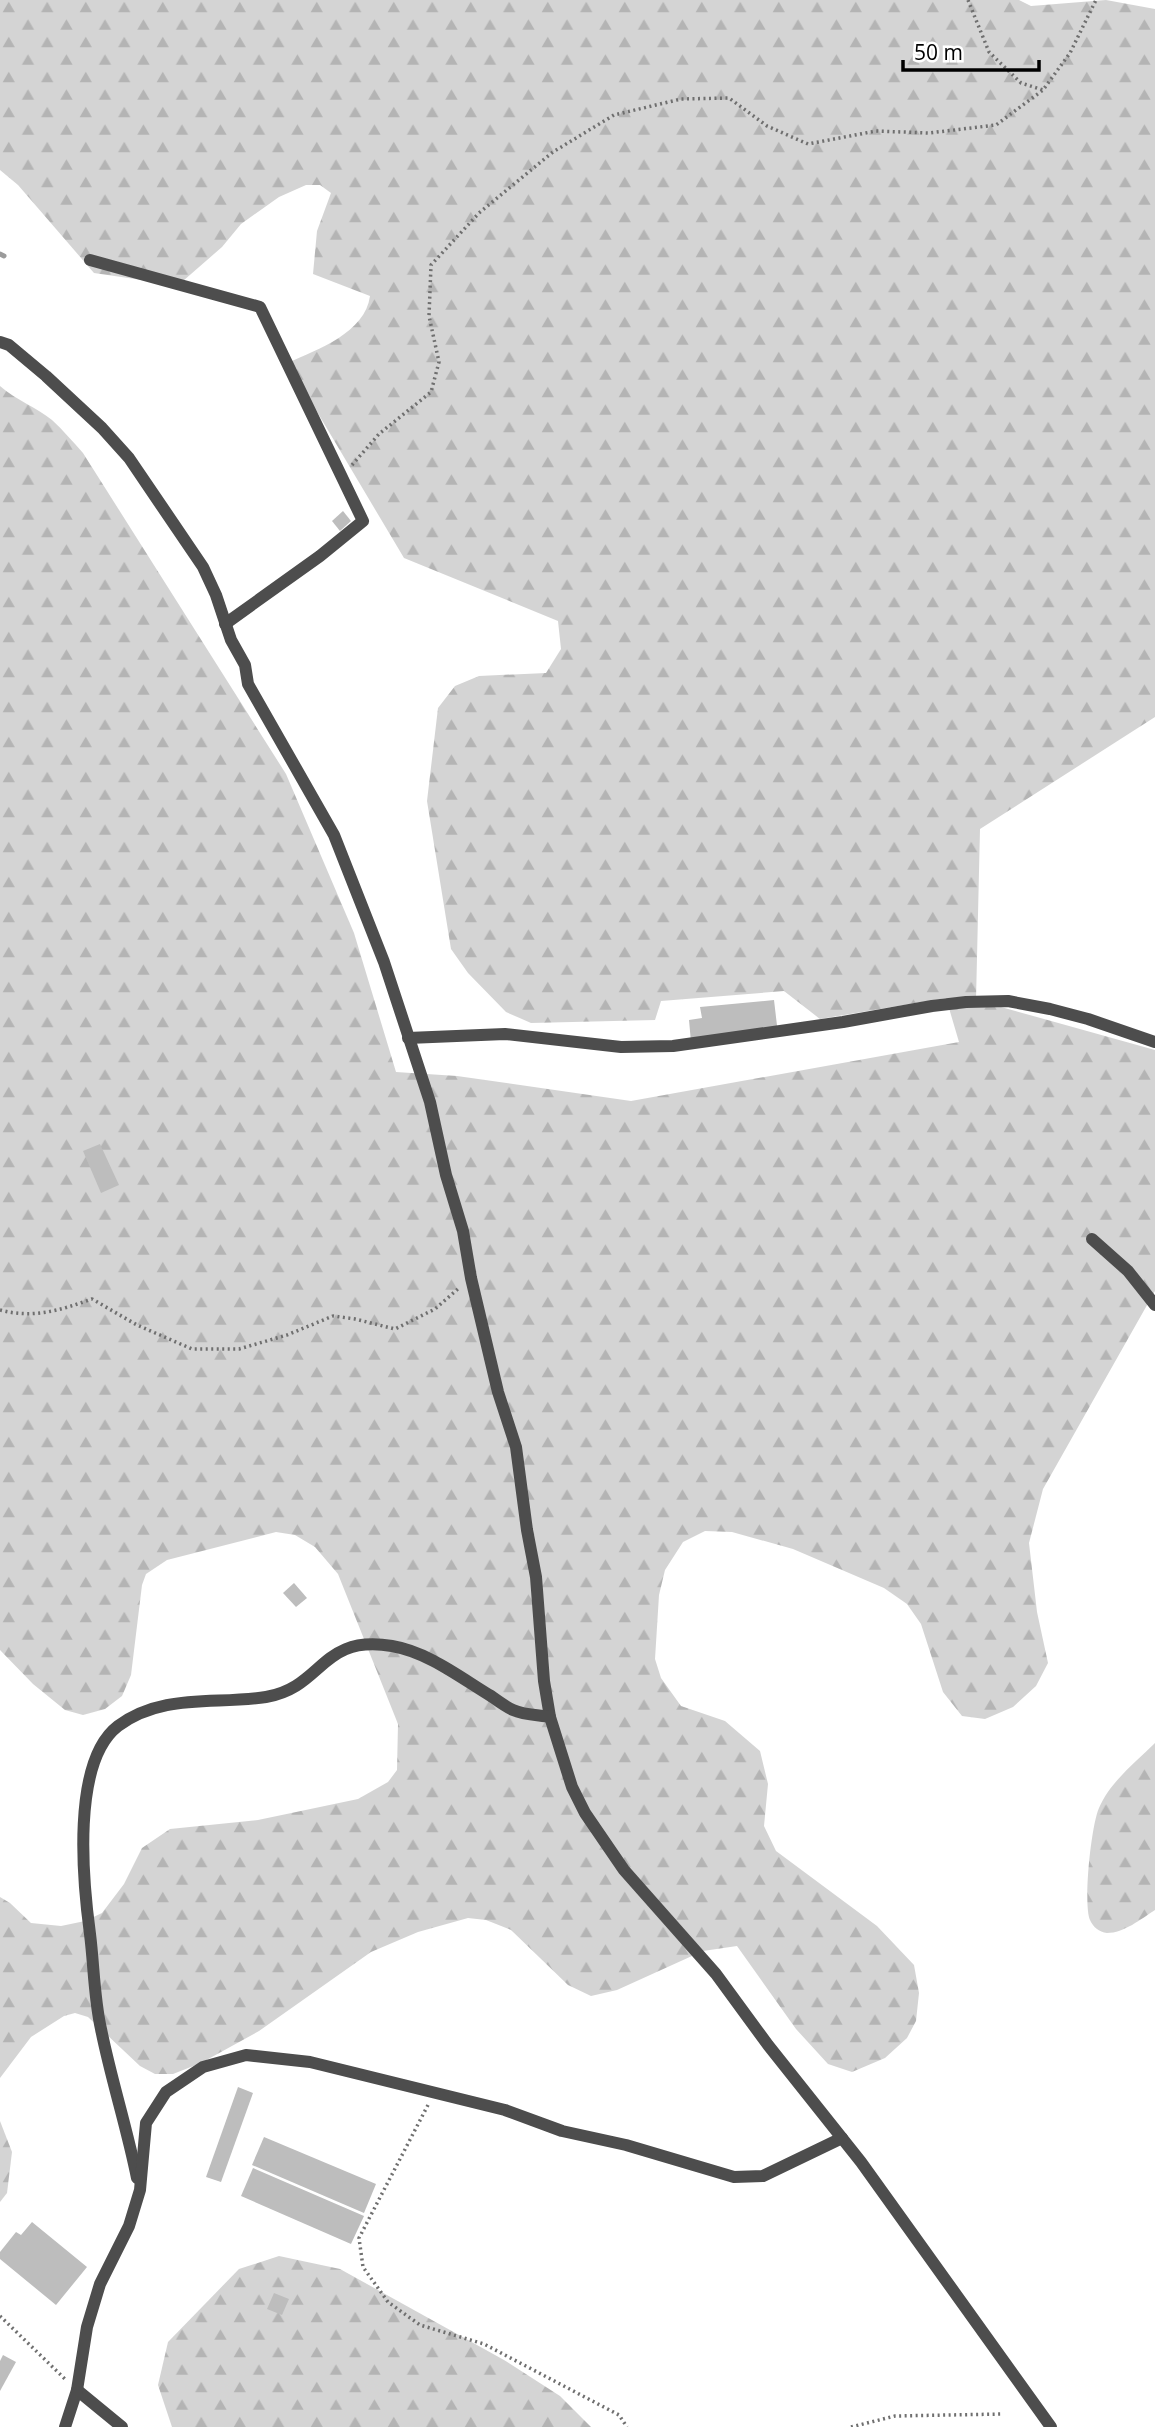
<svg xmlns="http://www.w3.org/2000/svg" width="1155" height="2427" font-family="'Open Sans',sans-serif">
<defs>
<pattern id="forest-firs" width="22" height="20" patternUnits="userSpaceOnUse" patternTransform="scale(1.75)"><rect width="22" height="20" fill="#d4d4d4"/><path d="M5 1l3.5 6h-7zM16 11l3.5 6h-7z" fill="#b4b4b4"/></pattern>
</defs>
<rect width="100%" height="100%" fill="#fff"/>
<!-- forest -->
<g fill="url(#forest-firs)">
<path d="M 0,0 L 1019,0 L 1031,6 L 1106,0 L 1155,9 L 1155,717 L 980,829 L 976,1000 L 1155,1050 L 1155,1291 L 1043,1489 L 1029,1543 L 1037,1612 L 1048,1663 L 1036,1686 L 1013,1707 L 985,1719 L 962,1716 L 943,1692 L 921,1624 L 907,1604 L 884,1588 L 793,1549 L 732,1532 L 705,1531 L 683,1542 L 665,1570 L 659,1595 L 655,1659 L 661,1678 L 681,1706 L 725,1721 L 760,1751 L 768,1784 L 764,1826 L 776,1851 L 877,1926 L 914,1965 L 919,1993 L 916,2021 L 907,2038 L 885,2058 L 852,2072 L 828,2064 L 796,2029 L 737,1946 L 703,1951 L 617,1990 L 591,1996 L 568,1985 L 511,1930 L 486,1920 L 468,1918 L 418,1932 L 371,1952 L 259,2031 L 201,2063 L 173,2074 L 155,2074 L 140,2066 L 88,2017 L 75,2013 L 64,2016 L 31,2037 L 0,2078 L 0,1897 L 10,1903 L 31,1923 L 61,1926 L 85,1921 L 102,1913 L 124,1884 L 142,1848 L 170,1829 L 258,1820 L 358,1799 L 388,1782 L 397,1770 L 398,1724 L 338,1574 L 315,1547 L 295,1535 L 276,1532 L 167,1560 L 146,1574 L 142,1585 L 131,1675 L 122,1696 L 105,1709 L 83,1715 L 65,1710 L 33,1684 L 0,1650 L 0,386 C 16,400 36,407 52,420 C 63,430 73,442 83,453 L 286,774 L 354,933 L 396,1072 L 457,1076 L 631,1101 L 959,1042 L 946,998 L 820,1019 L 784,991 L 661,1001 L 655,1020 L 531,1023 L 506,1012 L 468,973 L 451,949 L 427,801 L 438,708 L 455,686 L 479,676 L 546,673 L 561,649 L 558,621 L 404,558 L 288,363 C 318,349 365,333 370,296 L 313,274 L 317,231 L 331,193 L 320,185 L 306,185 L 279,197 L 241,224 L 222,247 L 183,281 L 169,284 L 94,273 L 18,185 L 0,170 Z"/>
<path d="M 1155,1743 L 1155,1910 C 1141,1919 1124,1933 1107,1933 C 1099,1932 1093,1927 1090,1920 C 1083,1904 1091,1826 1099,1808 C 1110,1782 1135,1763 1155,1743 Z"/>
<path d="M 0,2121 L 12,2152 L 7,2193 L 0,2202 Z"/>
<path d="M 279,2256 L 340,2269 L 504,2360 L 560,2396 L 591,2427 L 172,2427 L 158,2385 L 168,2342 L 239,2269 Z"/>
</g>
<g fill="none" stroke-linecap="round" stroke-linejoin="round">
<!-- stream -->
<path stroke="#9b9b9b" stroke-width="5" d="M 0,254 L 4,256"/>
</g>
<!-- building -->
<g fill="#bdbdbd">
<path d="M 343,511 L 351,521 L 340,531 L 332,521 Z"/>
<path d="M 774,1000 L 778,1034 L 691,1042 L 689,1020 L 702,1018 L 700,1007 Z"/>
<path d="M 100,1144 L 119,1185 L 101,1193 L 83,1151 Z"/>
<path d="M 294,1583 L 307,1598 L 296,1607 L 283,1593 Z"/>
<path d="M 238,2087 L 253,2093 L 221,2182 L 206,2177 Z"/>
<path d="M 264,2137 L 376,2184 L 364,2213 L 252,2165 Z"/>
<path d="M 253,2168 L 364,2216 L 351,2244 L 241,2196 Z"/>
<path d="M 32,2222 L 87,2267 L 56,2305 L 0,2259 L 0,2252 L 16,2232 L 21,2235 Z"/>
<path d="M 274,2293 L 289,2299 L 282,2315 L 267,2309 Z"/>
<path d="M 3,2355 L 16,2362 L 0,2391 L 0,2361 Z"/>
</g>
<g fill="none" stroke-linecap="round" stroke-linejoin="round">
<!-- path -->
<g stroke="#6f6f6f" stroke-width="3.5" stroke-dasharray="2 3.5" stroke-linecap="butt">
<path d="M 968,0 L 989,52 L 1021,83 L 1043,90"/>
<path d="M 352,465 L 379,434 L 431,392 L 439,362 L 429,316 L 431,265 L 479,213 L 553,152 L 614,115 L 681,99 L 729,98 L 767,126 L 808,144 L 876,131 L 929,133 L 996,125 L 1043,90 L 1070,53 L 1096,0"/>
<path d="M 0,1310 C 33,1319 61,1310 92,1299 L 137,1325 L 192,1349 L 239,1349 L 287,1335 L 333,1316 L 355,1319 L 395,1329 L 435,1309 L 459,1288"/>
<path d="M 428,2105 L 359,2238 L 363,2267 L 388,2302 L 420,2325 L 484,2344 L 619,2415 L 627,2427"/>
<path d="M 0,2316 L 65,2379"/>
<path d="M 851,2427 L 895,2416 L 1002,2414"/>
</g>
<!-- minor -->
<g stroke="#4d4d4d" stroke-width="12">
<path d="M 90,260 L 260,307 L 363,521 L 320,556 L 225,624"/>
<path d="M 0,342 L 9,345 L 46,376 L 102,428 L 129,458 L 203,567 L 216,595 L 231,640 L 245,665 L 248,684 L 334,835 L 384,962 L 430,1102 L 446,1175 L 463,1231 L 471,1278 L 498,1392 L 516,1447 L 527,1530 L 536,1577 L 544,1681 L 550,1717 L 572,1787 L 585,1813 L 624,1870 L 716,1974 L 768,2045 L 861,2162 L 1051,2427"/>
<path d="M 408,1038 L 505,1034 L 621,1047 L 673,1046 L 843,1022 L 932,1006 L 966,1002 L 1008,1001 L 1050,1009 L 1088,1019 L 1155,1042"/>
<path d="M 1092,1239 L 1128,1271 L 1155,1305"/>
<path d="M 137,2178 C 127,2128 111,2079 101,2029 C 94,1998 94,1966 90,1934 C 83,1882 71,1762 118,1726 C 163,1693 214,1705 266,1697 C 324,1687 320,1634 392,1646 C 428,1652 461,1678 491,1696 C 498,1701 506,1707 513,1710 C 524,1715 538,1715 550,1717"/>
<path d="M 77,2390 L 122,2427"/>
<path d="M 65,2427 L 77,2390 L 87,2327 L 100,2284 L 129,2226 L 140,2190 L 146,2123 L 166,2092 L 203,2067 L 246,2055 L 310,2062 L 505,2110 L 562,2131 L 626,2145 L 734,2177 L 763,2176 L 842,2138"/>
</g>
</g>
<!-- scale -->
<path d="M903 60v10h136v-10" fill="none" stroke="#000000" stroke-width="3.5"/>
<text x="914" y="60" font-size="21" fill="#000000" stroke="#ffffff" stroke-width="5" paint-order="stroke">50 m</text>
</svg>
